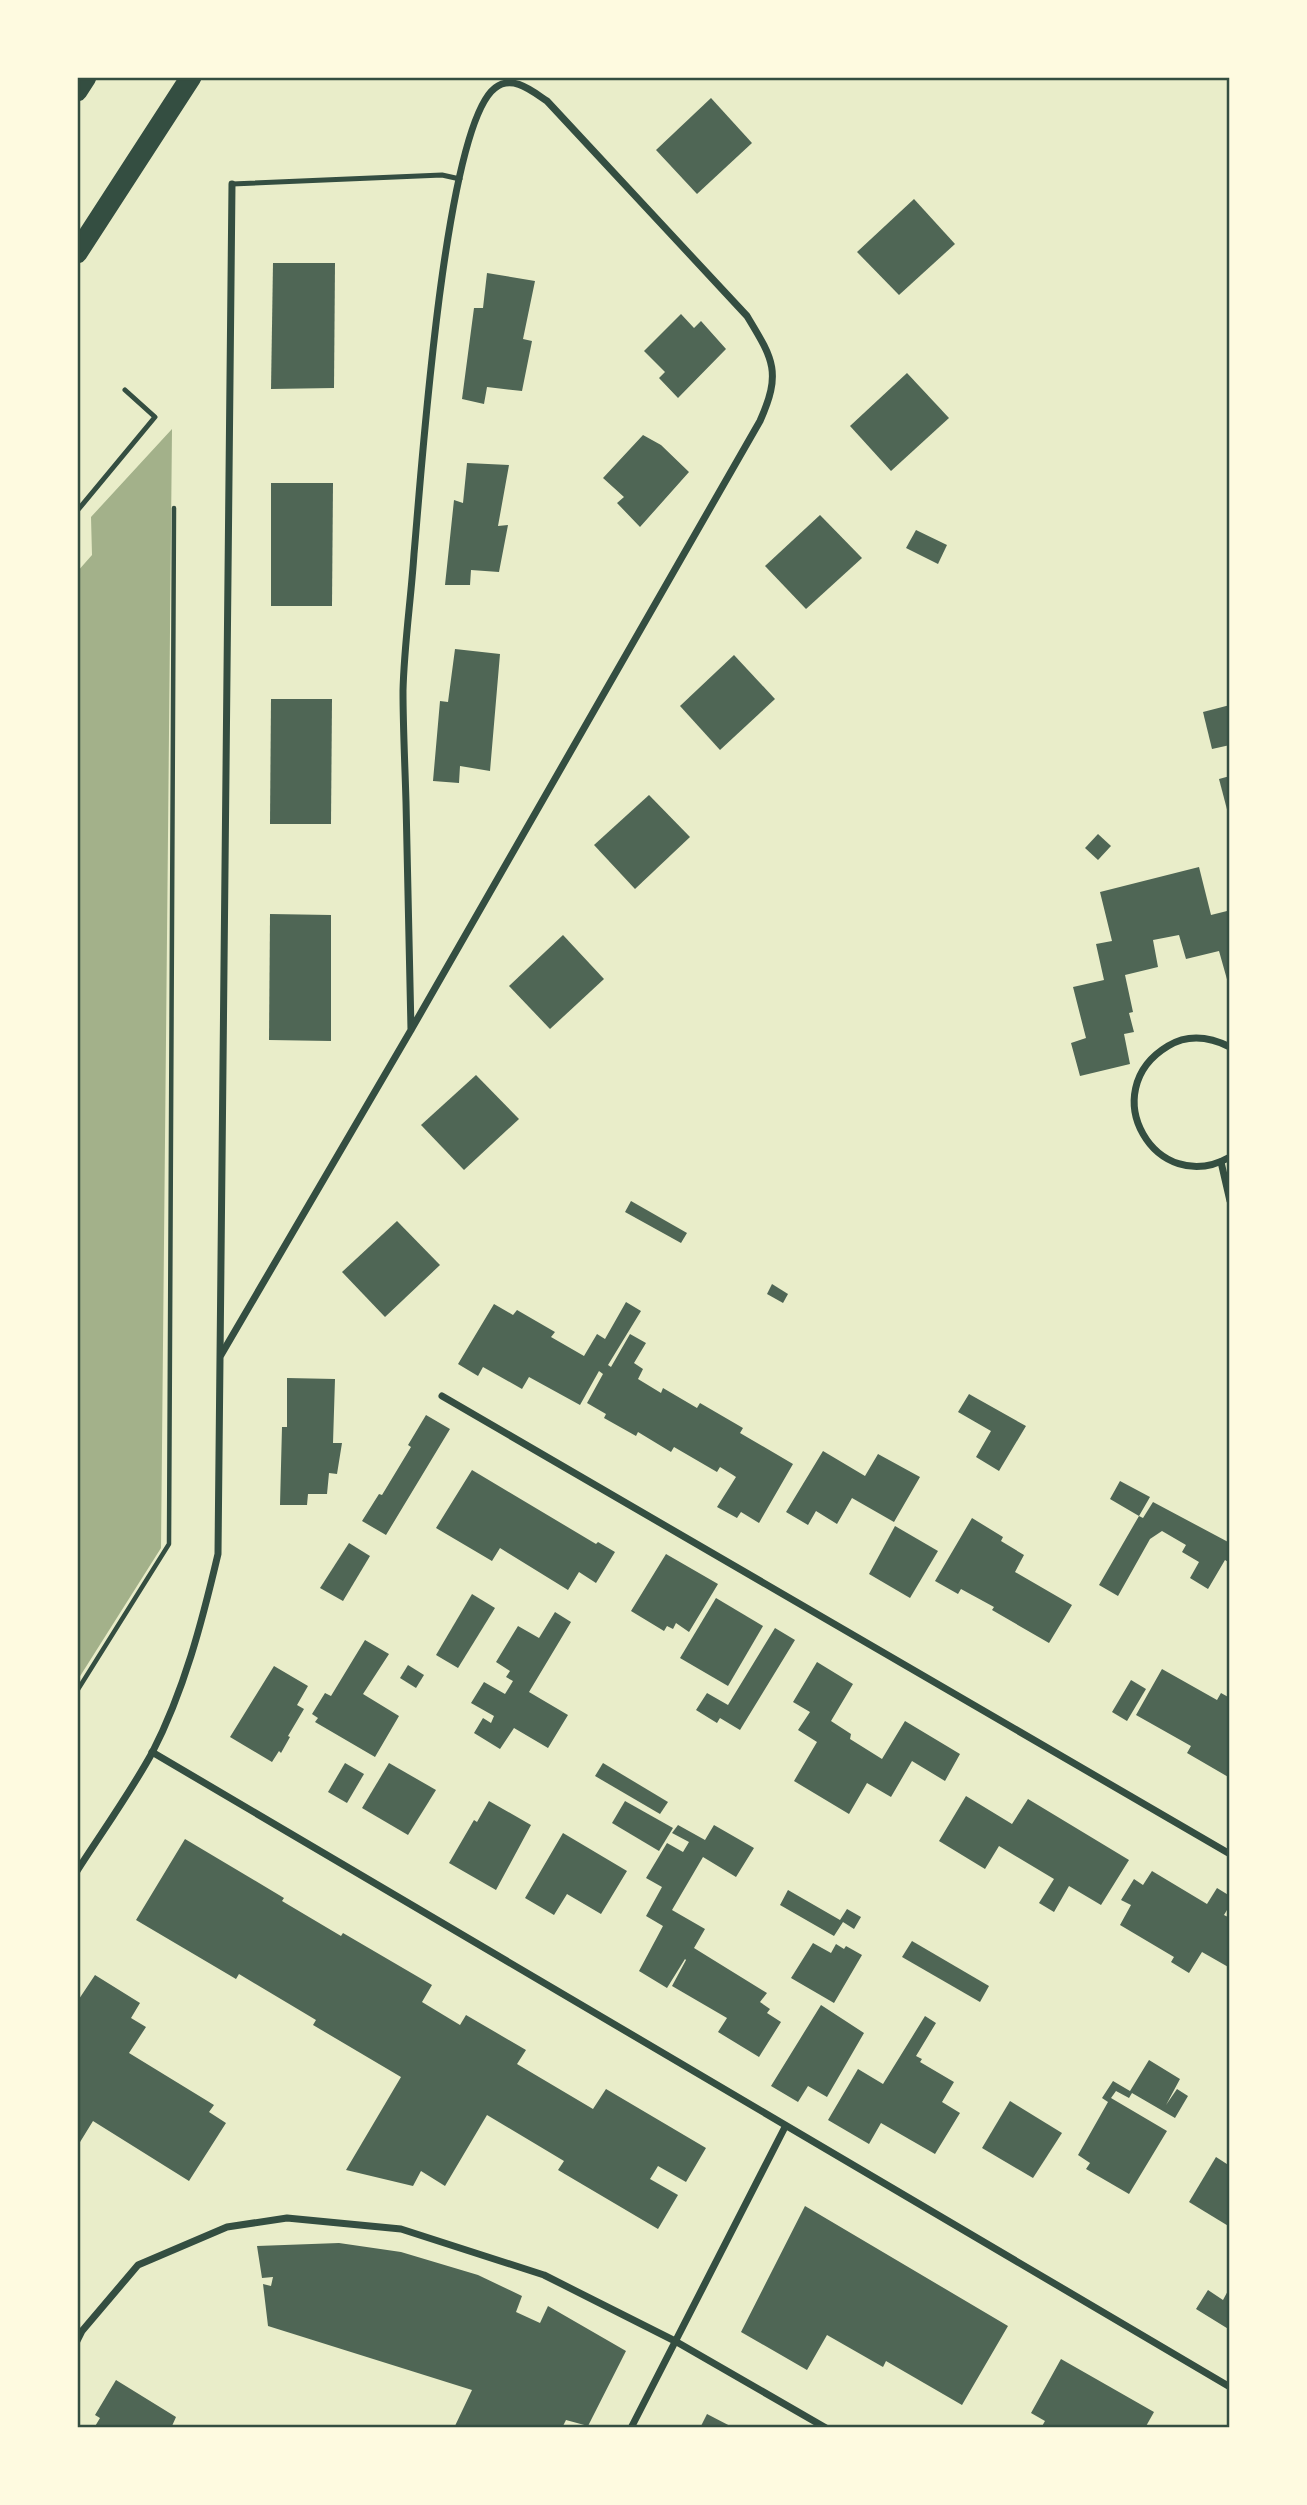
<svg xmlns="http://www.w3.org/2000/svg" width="1307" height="2505" font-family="Barlow,sans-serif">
<rect width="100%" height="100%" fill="#e9edc9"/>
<!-- water -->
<path fill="#a3b18a" d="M 172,429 L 161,1548 L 77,1681 L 77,572 L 92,555 L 91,517 Z"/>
<!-- building -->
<g fill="#4f6655">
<path d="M 711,98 L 752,143 L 697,194 L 656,150 Z"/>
<path d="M 914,199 L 955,244 L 899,295 L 857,252 Z"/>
<path d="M 273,263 L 335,263 L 334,388 L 271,389 Z"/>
<path d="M 487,273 L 535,281 L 523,339 L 532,341 L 522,391 L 487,387 L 484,404 L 462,399 L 474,308 L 483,308 Z"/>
<path d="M 681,314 L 694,328 L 701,321 L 726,349 L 678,398 L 659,378 L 665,372 L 644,351 Z"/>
<path d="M 907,373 L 949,418 L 891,471 L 850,426 Z"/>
<path d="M 643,435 L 661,445 L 689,472 L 640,527 L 617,503 L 624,497 L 603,478 Z"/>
<path d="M 467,463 L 509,465 L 498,526 L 508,525 L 499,572 L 471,570 L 470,585 L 445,585 L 454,500 L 463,503 Z"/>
<path d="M 271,483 L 333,483 L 332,606 L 271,606 Z"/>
<path d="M 820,515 L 862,558 L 806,609 L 765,566 Z"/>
<path d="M 916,530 L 947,545 L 938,564 L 906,548 Z"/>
<path d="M 455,649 L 500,654 L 490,771 L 460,766 L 459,783 L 433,781 L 440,701 L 448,702 Z"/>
<path d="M 734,655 L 775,699 L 720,750 L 680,706 Z"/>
<path d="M 271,699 L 332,699 L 331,824 L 270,824 Z"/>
<path d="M 1230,705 L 1230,745 L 1212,749 L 1203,712 Z"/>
<path d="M 1230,776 L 1230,817 L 1229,817 L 1219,779 Z"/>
<path d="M 649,795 L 690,837 L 635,889 L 594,845 Z"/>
<path d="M 1098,834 L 1111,846 L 1098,860 L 1085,848 Z"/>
<path d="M 1199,867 L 1211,915 L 1227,911 L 1230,922 L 1230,990 L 1219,951 L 1186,959 L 1179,935 L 1153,940 L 1158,967 L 1125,975 L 1133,1012 L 1129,1013 L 1134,1032 L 1124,1034 L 1130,1064 L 1080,1076 L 1071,1043 L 1086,1038 L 1073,987 L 1104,980 L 1096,944 L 1112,941 L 1100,892 Z"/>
<path d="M 270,914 L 331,915 L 331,1041 L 269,1040 Z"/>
<path d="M 563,935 L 604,979 L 550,1029 L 509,986 Z"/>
<path d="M 476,1075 L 519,1119 L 464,1170 L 421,1125 Z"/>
<path d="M 631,1201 L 687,1233 L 681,1243 L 625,1212 Z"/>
<path d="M 397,1221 L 440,1265 L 385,1317 L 342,1272 Z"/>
<path d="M 772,1284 L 788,1294 L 783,1303 L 767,1294 Z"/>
<path d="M 626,1302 L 641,1311 L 608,1365 L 611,1367 L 630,1334 L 646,1343 L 634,1363 L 643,1369 L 638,1379 L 661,1393 L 663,1388 L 697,1408 L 700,1403 L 743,1428 L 740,1433 L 793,1464 L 759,1523 L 741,1512 L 737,1518 L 717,1507 L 736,1477 L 733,1475 L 720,1467 L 717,1472 L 674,1447 L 671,1452 L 638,1432 L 636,1436 L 604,1418 L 606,1414 L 587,1403 L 603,1374 L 599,1371 L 580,1405 L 529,1377 L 522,1389 L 483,1367 L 478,1376 L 458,1364 L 494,1304 L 513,1315 L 517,1310 L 555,1332 L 551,1337 L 584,1356 L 597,1334 L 605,1339 Z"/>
<path d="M 287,1378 L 335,1379 L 333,1443 L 342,1443 L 337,1474 L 329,1473 L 327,1494 L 308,1494 L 307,1505 L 280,1505 L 282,1427 L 287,1427 Z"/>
<path d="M 969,1394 L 1026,1426 L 999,1471 L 976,1457 L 991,1431 L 958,1412 Z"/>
<path d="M 426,1415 L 450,1429 L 386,1535 L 362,1521 L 379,1494 L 382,1495 L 411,1447 L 408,1445 Z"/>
<path d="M 823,1451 L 865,1476 L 878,1454 L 920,1477 L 894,1522 L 852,1498 L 837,1524 L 816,1511 L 808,1525 L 786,1512 Z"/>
<path d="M 472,1470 L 596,1544 L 598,1542 L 615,1552 L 596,1583 L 579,1572 L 568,1590 L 500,1548 L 492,1561 L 436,1528 Z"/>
<path d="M 1120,1481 L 1150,1497 L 1139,1516 L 1143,1518 L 1153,1502 L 1230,1543 L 1230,1563 L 1225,1560 L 1208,1589 L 1190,1578 L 1199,1562 L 1182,1552 L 1186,1545 L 1162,1531 L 1150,1539 L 1118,1596 L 1099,1585 L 1139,1516 L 1110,1499 Z"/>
<path d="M 972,1518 L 1003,1537 L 1001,1541 L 1024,1555 L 1015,1572 L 1072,1605 L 1049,1643 L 992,1610 L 994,1607 L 961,1589 L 958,1594 L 935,1581 Z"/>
<path d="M 895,1526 L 938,1551 L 910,1598 L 869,1574 Z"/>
<path d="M 349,1543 L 370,1556 L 343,1601 L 320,1588 Z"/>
<path d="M 666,1554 L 718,1584 L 689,1632 L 676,1623 L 673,1629 L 667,1626 L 664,1631 L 631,1611 Z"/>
<path d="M 472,1594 L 495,1608 L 458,1668 L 436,1655 Z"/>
<path d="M 716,1598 L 763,1626 L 728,1686 L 680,1658 Z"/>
<path d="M 555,1612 L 571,1622 L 529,1692 L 568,1715 L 548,1748 L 514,1728 L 500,1749 L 474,1733 L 483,1718 L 491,1723 L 494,1716 L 471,1703 L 484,1682 L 505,1694 L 513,1681 L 506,1677 L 510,1671 L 496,1662 L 518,1626 L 539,1638 Z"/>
<path d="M 775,1628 L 795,1640 L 740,1730 L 720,1718 L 717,1723 L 696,1710 L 707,1693 L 728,1705 Z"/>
<path d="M 365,1640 L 389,1654 L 363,1694 L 399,1716 L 375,1757 L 315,1722 L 318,1718 L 312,1714 L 325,1693 L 331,1696 Z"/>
<path d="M 817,1662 L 853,1684 L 831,1721 L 851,1734 L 850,1739 L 882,1759 L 905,1721 L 960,1754 L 945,1781 L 912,1761 L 891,1797 L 867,1783 L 849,1814 L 794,1781 L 817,1742 L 798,1730 L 810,1712 L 793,1702 Z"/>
<path d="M 408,1665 L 424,1675 L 416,1688 L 400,1678 Z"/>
<path d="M 274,1666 L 308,1686 L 297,1705 L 304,1709 L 288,1736 L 290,1737 L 281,1753 L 279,1751 L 272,1762 L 230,1737 Z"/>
<path d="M 1162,1669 L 1217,1700 L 1221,1693 L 1230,1698 L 1230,1778 L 1187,1753 L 1191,1746 L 1136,1715 Z"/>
<path d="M 1131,1680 L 1146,1689 L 1127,1721 L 1112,1712 Z"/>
<path d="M 345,1763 L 364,1774 L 347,1803 L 328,1792 Z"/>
<path d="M 389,1763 L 436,1790 L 408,1835 L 362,1808 Z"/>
<path d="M 603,1763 L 668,1802 L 660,1814 L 595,1776 Z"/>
<path d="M 966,1796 L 1012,1824 L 1028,1799 L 1129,1860 L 1101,1905 L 1069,1886 L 1054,1912 L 1039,1903 L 1054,1879 L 999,1846 L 985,1869 L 939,1841 Z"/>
<path d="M 489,1801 L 531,1825 L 496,1890 L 449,1863 L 474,1820 L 477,1822 Z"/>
<path d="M 625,1801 L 673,1828 L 659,1851 L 612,1823 Z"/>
<path d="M 678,1825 L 705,1840 L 714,1825 L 754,1848 L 736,1877 L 703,1857 L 672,1910 L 705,1929 L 694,1948 L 767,1993 L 760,2002 L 770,2009 L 767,2013 L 781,2022 L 759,2057 L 718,2032 L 727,2018 L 672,1986 L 686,1960 L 685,1959 L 667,1988 L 639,1971 L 663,1926 L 646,1916 L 662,1887 L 646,1878 L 667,1843 L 683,1852 L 689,1842 L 672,1833 Z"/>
<path d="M 563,1833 L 627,1871 L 601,1914 L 567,1894 L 554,1915 L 525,1898 Z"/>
<path d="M 185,1839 L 284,1898 L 282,1901 L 341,1936 L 343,1933 L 432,1985 L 422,2002 L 460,2025 L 466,2015 L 526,2050 L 517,2064 L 593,2109 L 606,2089 L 706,2148 L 686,2182 L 658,2166 L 650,2179 L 678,2195 L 658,2229 L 558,2170 L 564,2161 L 487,2115 L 445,2186 L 421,2171 L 413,2186 L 346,2170 L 401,2077 L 313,2025 L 316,2020 L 239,1974 L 236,1979 L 136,1920 Z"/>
<path d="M 1152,1871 L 1207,1904 L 1217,1888 L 1230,1896 L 1230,1905 L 1224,1915 L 1230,1918 L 1230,1968 L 1202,1952 L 1189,1973 L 1171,1962 L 1174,1957 L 1120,1925 L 1131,1905 L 1121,1900 L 1134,1879 L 1143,1885 Z"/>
<path d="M 788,1890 L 840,1920 L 847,1909 L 861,1917 L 854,1929 L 843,1922 L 834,1936 L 780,1905 Z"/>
<path d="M 912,1941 L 989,1986 L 980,2002 L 902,1957 Z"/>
<path d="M 813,1943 L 831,1953 L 836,1944 L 844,1949 L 846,1946 L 862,1955 L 834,2003 L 791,1978 Z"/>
<path d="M 95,1975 L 140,2003 L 131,2018 L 146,2027 L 129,2053 L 214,2105 L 209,2112 L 226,2123 L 189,2181 L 93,2121 L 77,2147 L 77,2002 Z"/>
<path d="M 821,2005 L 864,2033 L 827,2097 L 808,2086 L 798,2102 L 771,2086 Z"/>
<path d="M 925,2016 L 936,2023 L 916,2056 L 922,2059 L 920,2062 L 954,2082 L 942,2102 L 960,2113 L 935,2154 L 881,2123 L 869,2144 L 828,2120 L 858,2069 L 883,2084 Z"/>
<path d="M 1149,2060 L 1180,2079 L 1166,2105 L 1177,2089 L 1188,2096 L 1175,2118 L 1132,2093 L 1129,2098 L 1116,2091 L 1111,2098 L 1167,2131 L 1129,2194 L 1086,2169 L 1090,2163 L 1078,2155 L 1108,2102 L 1102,2098 L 1113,2081 L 1130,2091 Z"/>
<path d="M 1010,2101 L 1062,2133 L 1033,2178 L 982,2148 Z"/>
<path d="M 1216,2157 L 1230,2166 L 1230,2227 L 1189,2202 Z"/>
<path d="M 805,2206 L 1008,2326 L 962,2405 L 886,2361 L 883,2367 L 827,2335 L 807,2370 L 741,2332 Z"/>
<path d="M 339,2243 L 401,2252 L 478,2275 L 522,2296 L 516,2312 L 540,2323 L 548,2306 L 626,2351 L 588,2426 L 566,2420 L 562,2428 L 454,2428 L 472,2390 L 268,2326 L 263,2284 L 271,2286 L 273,2277 L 262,2278 L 257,2246 Z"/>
<path d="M 1230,2287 L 1230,2330 L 1196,2309 L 1208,2290 L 1223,2300 Z"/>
<path d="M 1061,2359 L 1154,2412 L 1145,2428 L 1041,2428 L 1045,2421 L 1031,2413 Z"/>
<path d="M 116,2380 L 176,2417 L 172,2426 L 175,2428 L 94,2428 L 100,2418 L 95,2415 Z"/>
<path d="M 707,2414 L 734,2428 L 700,2428 Z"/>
</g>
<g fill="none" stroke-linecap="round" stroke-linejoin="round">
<!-- path -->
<path stroke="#344e41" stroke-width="4.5" d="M 77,1691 L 169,1544 L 174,508"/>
<!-- service -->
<g stroke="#344e41" stroke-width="5">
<path d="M 232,184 L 442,175 L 460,179"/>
<path d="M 77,511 L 155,417 L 125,390"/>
</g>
<!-- minor -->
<g stroke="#344e41" stroke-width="7">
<path d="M 1230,1047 C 1210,1037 1188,1034 1168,1046 C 1093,1091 1156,1199 1230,1157"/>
<path d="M 1221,1162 L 1230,1201"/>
<path d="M 221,1355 L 411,1030 L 760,421 C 782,372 773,359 747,316 L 547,101 C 532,91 512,74 495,88 C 444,127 421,478 414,554 C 411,599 404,646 403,691 C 403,728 405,766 406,802 C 408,878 410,954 411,1030"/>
<path d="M 442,1396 L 1230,1854"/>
<path d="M 152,1752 L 1230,2387"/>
<path d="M 77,1871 C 102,1832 130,1793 152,1753 C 184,1691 202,1622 218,1554 L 232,184"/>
<path d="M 77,2341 L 82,2331 L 138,2265 L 227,2227 L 287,2218 L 401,2229 L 544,2275 L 675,2341 L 826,2428"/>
<path d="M 631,2428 L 785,2127"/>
</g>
<!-- motorway -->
<g stroke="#344e41" stroke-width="21">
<path d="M 77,91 L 86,77"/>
<path d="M 77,253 L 191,77"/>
</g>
</g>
<!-- border -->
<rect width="1307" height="2505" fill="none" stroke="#fefae0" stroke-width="158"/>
<rect x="79" y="79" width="1149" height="2347" fill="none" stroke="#344e41" stroke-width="2.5"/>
</svg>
